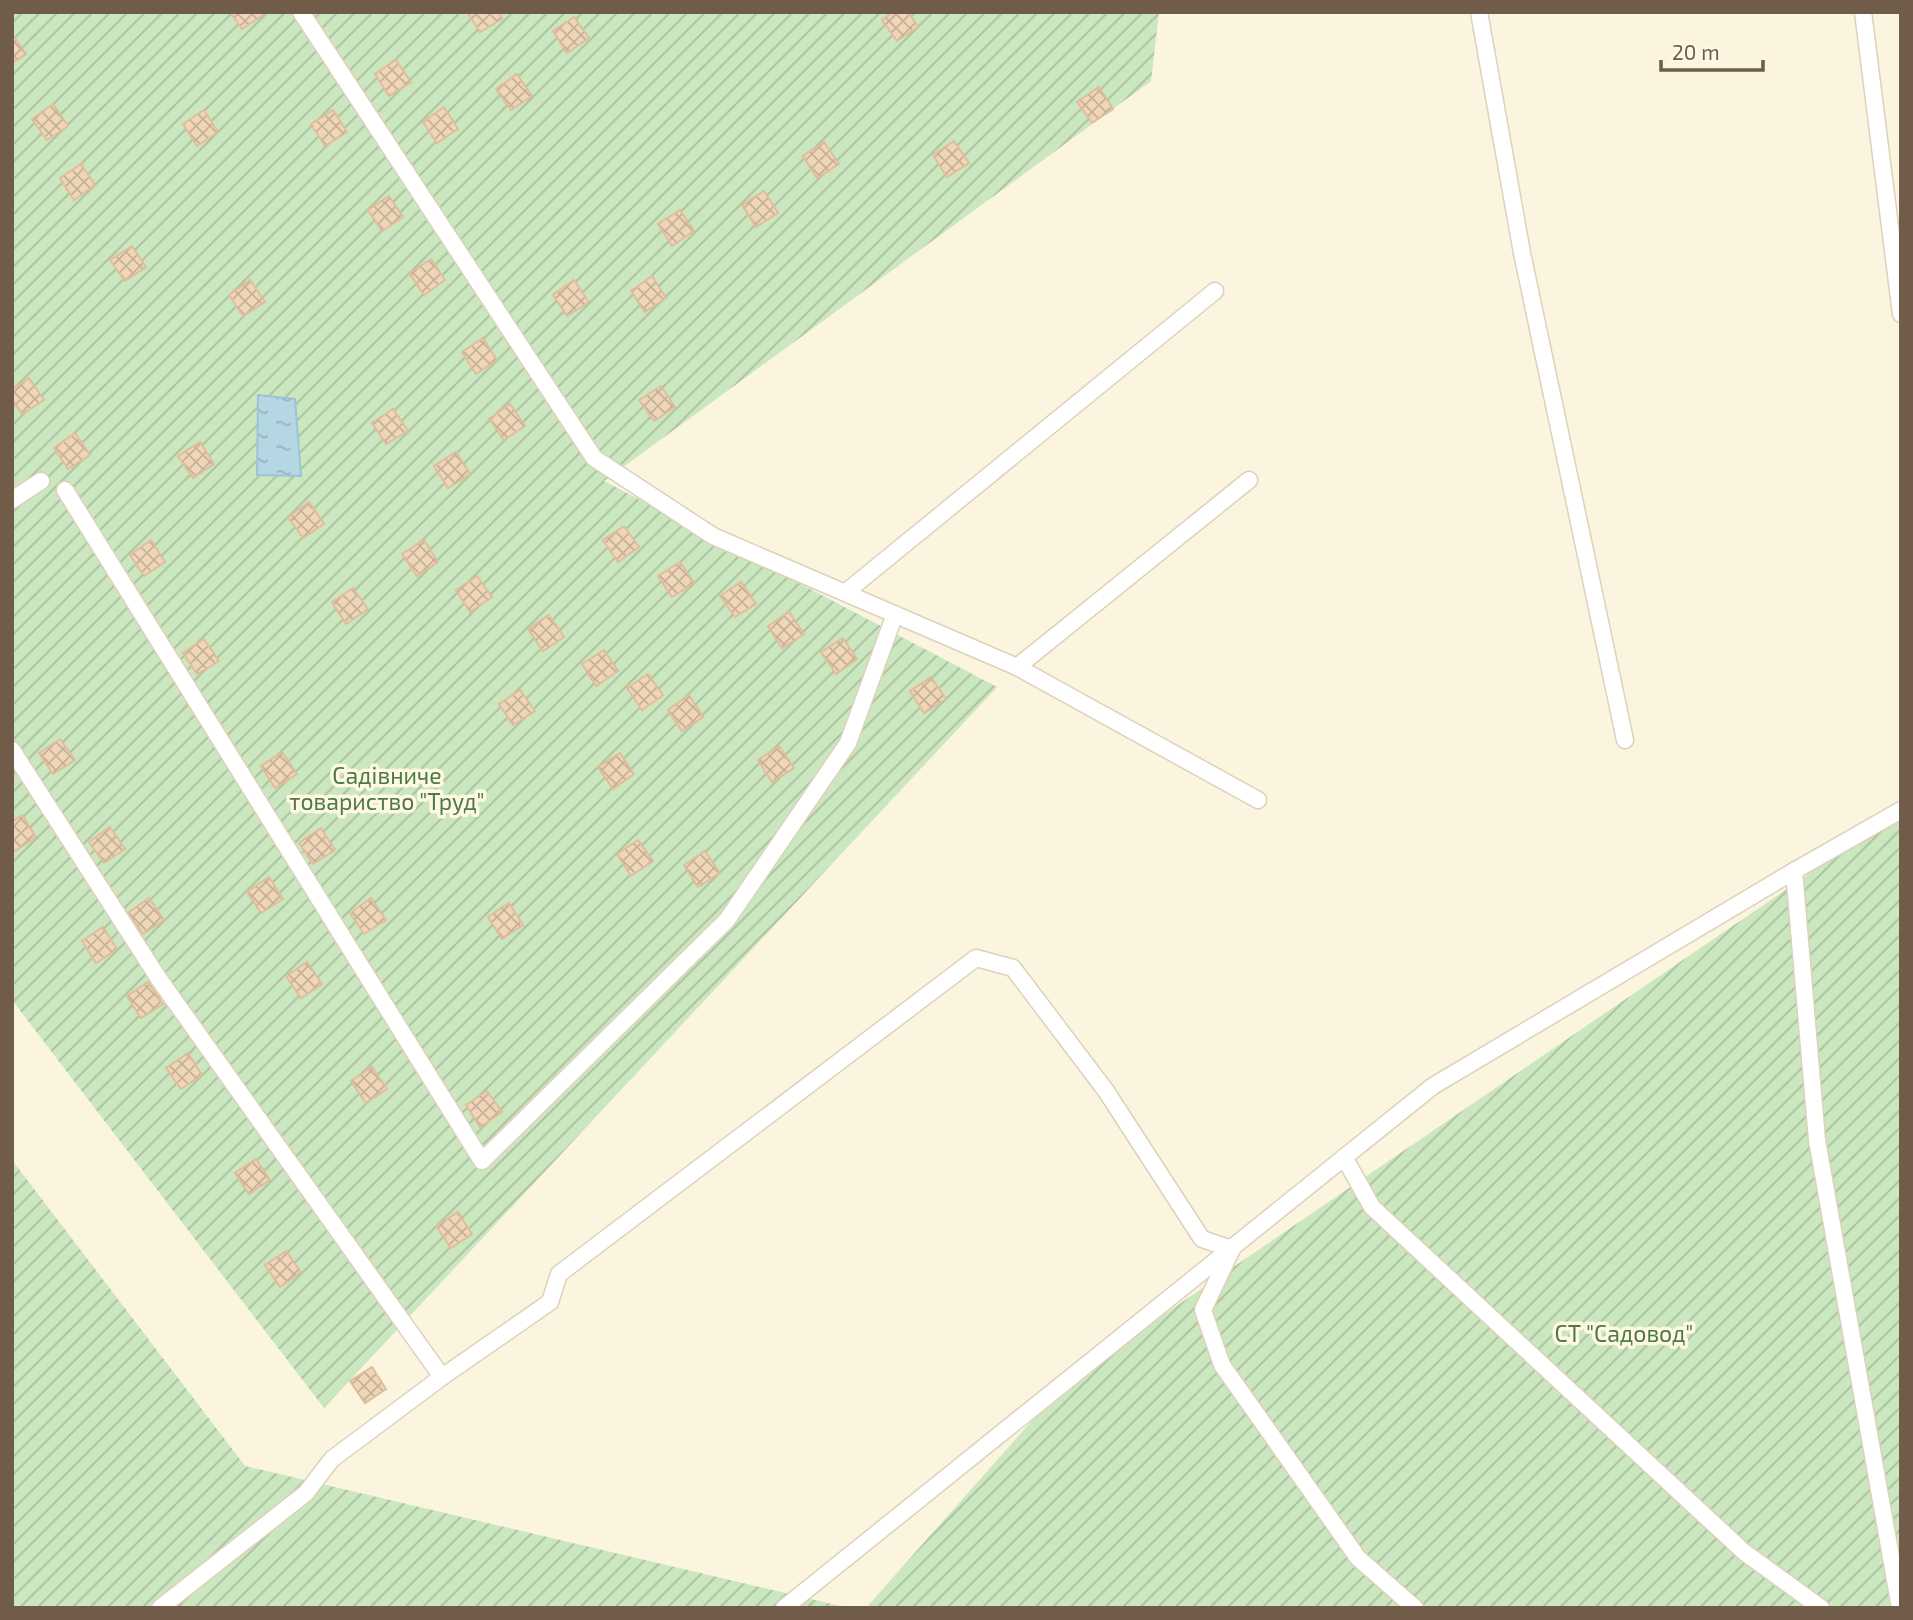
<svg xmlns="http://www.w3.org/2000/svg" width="1913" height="1620" font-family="'Exo 2',sans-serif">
<defs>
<pattern id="garden-furrows" width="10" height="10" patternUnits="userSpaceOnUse" patternTransform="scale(1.75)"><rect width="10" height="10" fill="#cae7bf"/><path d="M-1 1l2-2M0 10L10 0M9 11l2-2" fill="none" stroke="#a8be9d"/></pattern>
<pattern id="water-ripples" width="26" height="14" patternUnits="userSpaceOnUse" patternTransform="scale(1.75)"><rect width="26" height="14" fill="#b5d6e3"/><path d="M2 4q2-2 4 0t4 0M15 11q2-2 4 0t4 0" fill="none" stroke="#98b1ba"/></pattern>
<pattern id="building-cross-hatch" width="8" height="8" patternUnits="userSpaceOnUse" patternTransform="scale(1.75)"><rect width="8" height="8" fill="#efd6b8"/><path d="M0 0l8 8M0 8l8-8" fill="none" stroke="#c6b198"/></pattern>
</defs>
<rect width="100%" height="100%" fill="#fbf4df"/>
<!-- garden -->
<g fill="url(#garden-furrows)">
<path d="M 12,12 L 1159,12 L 1151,81 L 604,481 L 997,687 L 324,1408 L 12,1000 Z"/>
<path d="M 1901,811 L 1901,1608 L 866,1608 L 1068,1380 Z"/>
<path d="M 12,1160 L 245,1466 L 849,1608 L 12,1608 Z"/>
</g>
<!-- water -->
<path fill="url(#water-ripples)" stroke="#9cc4d4" stroke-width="2" d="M 258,395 L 295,399 L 301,476 L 257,475 Z"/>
<!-- building -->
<g fill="url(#building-cross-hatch)" stroke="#e1be9a" stroke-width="2">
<path d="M 230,12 L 261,12 L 263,15 L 242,29 Z"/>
<path d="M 467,12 L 498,12 L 502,19 L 480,32 Z"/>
<path d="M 893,12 L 908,12 L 918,27 L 897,41 L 882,20 Z"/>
<path d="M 574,17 L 589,38 L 567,53 L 553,31 Z"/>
<path d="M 12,34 L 26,54 L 12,63 Z"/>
<path d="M 396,60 L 411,82 L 389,96 L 375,74 Z"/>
<path d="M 517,74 L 532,96 L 511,110 L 496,89 Z"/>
<path d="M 1099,87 L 1113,109 L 1092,123 L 1077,102 Z"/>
<path d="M 53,104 L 68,126 L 47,140 L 32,119 Z"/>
<path d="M 444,107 L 458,129 L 437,143 L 423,122 Z"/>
<path d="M 204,110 L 218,132 L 197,146 L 183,124 Z"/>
<path d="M 333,110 L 347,132 L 325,146 L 311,124 Z"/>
<path d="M 954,141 L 969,163 L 947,177 L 933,155 Z"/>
<path d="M 824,142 L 839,164 L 817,178 L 803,156 Z"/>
<path d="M 81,164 L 95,185 L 74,200 L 60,178 Z"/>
<path d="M 764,191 L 778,213 L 756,227 L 742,205 Z"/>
<path d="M 389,196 L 403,217 L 382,231 L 368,210 Z"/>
<path d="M 680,210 L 694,231 L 672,246 L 658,224 Z"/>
<path d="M 132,246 L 146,267 L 125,281 L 110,260 Z"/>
<path d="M 431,259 L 445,280 L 424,295 L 409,273 Z"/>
<path d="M 652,276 L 666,298 L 645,312 L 631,291 Z"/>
<path d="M 250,280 L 265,302 L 243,316 L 229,295 Z"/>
<path d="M 574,280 L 589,302 L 567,316 L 553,295 Z"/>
<path d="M 483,338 L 497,360 L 476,374 L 462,352 Z"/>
<path d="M 29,378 L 44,400 L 22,414 L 12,399 L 12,389 Z"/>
<path d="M 661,386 L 675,407 L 654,421 L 639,400 Z"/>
<path d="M 510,404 L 525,426 L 504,440 L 489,419 Z"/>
<path d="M 393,409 L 408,431 L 386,444 L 372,423 Z"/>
<path d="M 75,433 L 90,455 L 68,469 L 54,448 Z"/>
<path d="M 200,442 L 214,464 L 193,478 L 178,456 Z"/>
<path d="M 456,452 L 470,474 L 448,488 L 434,466 Z"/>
<path d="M 309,502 L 324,524 L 303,538 L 288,517 Z"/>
<path d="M 624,526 L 639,547 L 618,562 L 603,540 Z"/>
<path d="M 151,540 L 165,562 L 144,576 L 130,555 Z"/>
<path d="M 424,540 L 438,562 L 417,576 L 402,554 Z"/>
<path d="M 680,562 L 694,583 L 672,597 L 658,576 Z"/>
<path d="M 477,576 L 492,597 L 470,612 L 456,590 Z"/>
<path d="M 741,582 L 756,604 L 735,617 L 720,596 Z"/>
<path d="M 353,588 L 368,609 L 346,624 L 332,602 Z"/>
<path d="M 789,612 L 804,634 L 782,648 L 768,626 Z"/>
<path d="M 549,615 L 564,637 L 543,651 L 528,629 Z"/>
<path d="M 843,638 L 857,659 L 836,674 L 821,652 Z"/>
<path d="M 204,639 L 219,661 L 197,674 L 183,653 Z"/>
<path d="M 604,650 L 618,671 L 596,686 L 582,664 Z"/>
<path d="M 648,674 L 663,695 L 642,710 L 627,688 Z"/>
<path d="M 931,677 L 946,699 L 924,713 L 910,691 Z"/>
<path d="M 520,690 L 535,711 L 513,725 L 499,704 Z"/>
<path d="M 689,695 L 703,717 L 682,731 L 668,710 Z"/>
<path d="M 60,739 L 75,760 L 53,774 L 39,753 Z"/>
<path d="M 779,746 L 794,768 L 772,782 L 758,760 Z"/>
<path d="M 282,752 L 297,774 L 275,788 L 261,766 Z"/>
<path d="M 620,753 L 634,774 L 613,789 L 598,767 Z"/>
<path d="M 22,815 L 36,837 L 15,851 L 12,847 L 12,822 Z"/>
<path d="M 110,827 L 125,849 L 104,863 L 89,842 Z"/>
<path d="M 321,828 L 335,850 L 313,864 L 299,843 Z"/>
<path d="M 638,840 L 653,861 L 631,876 L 617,854 Z"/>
<path d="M 705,851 L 720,873 L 698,887 L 684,865 Z"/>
<path d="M 269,877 L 283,899 L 261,913 L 247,892 Z"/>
<path d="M 149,898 L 164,920 L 143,934 L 128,913 Z"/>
<path d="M 371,898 L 386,920 L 364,934 L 350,913 Z"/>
<path d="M 509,903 L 523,925 L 502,939 L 488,917 Z"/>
<path d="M 103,927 L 117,949 L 96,963 L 82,941 Z"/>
<path d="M 307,962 L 322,984 L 301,998 L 286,976 Z"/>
<path d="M 148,982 L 163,1004 L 141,1018 L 127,996 Z"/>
<path d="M 188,1053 L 202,1075 L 181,1089 L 166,1068 Z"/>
<path d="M 372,1067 L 387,1089 L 366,1103 L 351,1081 Z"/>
<path d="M 487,1091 L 502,1112 L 480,1127 L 466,1105 Z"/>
<path d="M 256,1159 L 270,1180 L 249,1194 L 235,1173 Z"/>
<path d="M 458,1212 L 472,1234 L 451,1248 L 436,1226 Z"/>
<path d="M 286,1251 L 301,1272 L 280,1287 L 265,1265 Z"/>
<path d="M 372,1367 L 386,1389 L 365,1403 L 350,1381 Z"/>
</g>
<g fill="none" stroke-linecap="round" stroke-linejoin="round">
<defs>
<g id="lane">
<path d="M 301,12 L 594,458 L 713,536 L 1017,667 L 1258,800"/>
<path d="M 1479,12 L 1522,253 L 1625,740"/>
<path d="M 1863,12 L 1901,314"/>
<path d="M 65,490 L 482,1161 L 727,920 L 848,743 L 895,614"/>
<path d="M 12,500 L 41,481"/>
<path d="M 846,592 L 1215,291"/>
<path d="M 1017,667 L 1249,480"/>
<path d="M 12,750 L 159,979 L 442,1377"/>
<path d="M 1794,871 L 1817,1140 L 1900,1608"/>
<path d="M 1344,1157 L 1372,1207 L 1744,1552 L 1821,1608"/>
<path d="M 160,1608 L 306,1493 L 332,1459 L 442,1377 L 550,1302 L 559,1274 L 976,958 L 1013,968 L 1106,1091 L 1202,1239 L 1232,1249 L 1203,1310 L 1222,1365 L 1358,1558 L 1415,1608"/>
<path d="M 784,1608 L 1433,1086 L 1794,871 L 1901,810"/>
</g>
</defs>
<!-- lane casing -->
<use href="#lane" stroke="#ded1bc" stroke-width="19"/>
<!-- lane -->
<use href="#lane" stroke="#fff" stroke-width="16"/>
</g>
<g text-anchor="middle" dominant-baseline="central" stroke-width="7" stroke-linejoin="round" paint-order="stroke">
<!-- park labels -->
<g font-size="23" fill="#4d7b44" stroke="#fef8e5">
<text x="387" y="775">Садівниче<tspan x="387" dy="26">товариство "Труд"</tspan></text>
<text x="1624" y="1333">СТ "Садовод"</text>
</g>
</g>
<!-- border -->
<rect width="1913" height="1620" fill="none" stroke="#705c48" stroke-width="28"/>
<!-- scale -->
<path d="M1661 60v10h102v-10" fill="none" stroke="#705c48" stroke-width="3.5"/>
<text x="1672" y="60" font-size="21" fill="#705c48" stroke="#fef8e5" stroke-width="5" paint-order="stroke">20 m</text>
</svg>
